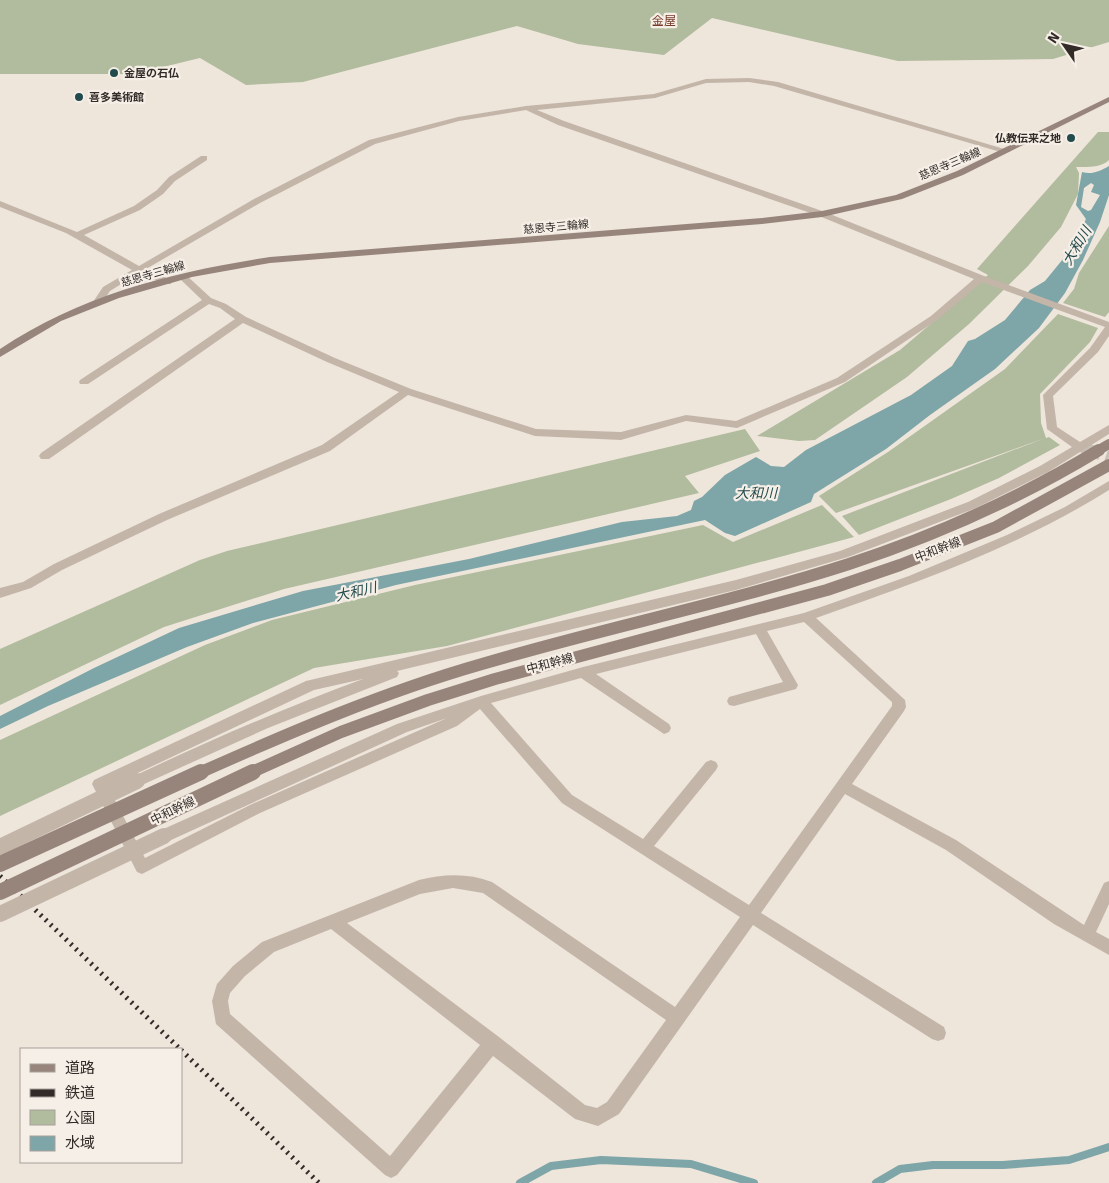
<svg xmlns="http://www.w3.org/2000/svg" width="1109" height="1183" font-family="Signika,'Noto Sans JP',sans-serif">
<rect width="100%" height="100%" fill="#eee5db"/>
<!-- green -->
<g fill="#b1bb9d">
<path d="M 0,0 L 1109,0 L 1109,42 L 1053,59 L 898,61 L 712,18 L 664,55 L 578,44 L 517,26 L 303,82 L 246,85 L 200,58 L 134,74 L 0,74 Z"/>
<path d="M 1098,132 L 1109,132 L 1109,160 C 1101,168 1086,167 1076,167 L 1079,173 L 1078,194 L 1061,227 L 1028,266 L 969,324 L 907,377 L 815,440 L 799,441 L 757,436 L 900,350 L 988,275 L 977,269 Z"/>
<path d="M 1109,226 L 1109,312 L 1105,317 L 1063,303 L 1074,289 L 1079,273 Z"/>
<path d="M 1058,314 L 1098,328 L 1090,342 L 1040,394 L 1041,423 L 1046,438 L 1049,437 L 1060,445 L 999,478 L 951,499 L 859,535 L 842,516 L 1045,438 L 836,513 L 819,496 L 888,452 L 1005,369 Z"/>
<path d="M 745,429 L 760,451 L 685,476 L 699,493 L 284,589 L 164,627 L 0,705 L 0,649 L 200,560 L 227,551 Z"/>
<path d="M 822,505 L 854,537 L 447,646 L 314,668 L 0,816 L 0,740 L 205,645 L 272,620 L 415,585 L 703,525 L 733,542 Z"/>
</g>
<!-- water -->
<path fill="#7ea5a7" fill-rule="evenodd" d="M 1109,166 L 1109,195 L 1100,222 L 1083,260 L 1065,293 L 1039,328 L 995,369 L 930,415 L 886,449 L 814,494 L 811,502 L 735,536 L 725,533 L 705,520 L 396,585 L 253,623 L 187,647 L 48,706 L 0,729 L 0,716 L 94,668 L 179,628 L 303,591 L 469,559 L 622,522 L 677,516 L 691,510 L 694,501 L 702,497 L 725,475 L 756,457 L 771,466 L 784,467 L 806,450 L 911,395 L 952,366 L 968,341 L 975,339 L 1005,320 L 1030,290 L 1045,281 L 1072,248 L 1086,219 L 1076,205 L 1082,172 C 1092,175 1100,171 1109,166 ZM 1091,183 L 1094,185 L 1091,192 L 1100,195 L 1091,210 L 1088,211 L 1081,207 L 1084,188 Z"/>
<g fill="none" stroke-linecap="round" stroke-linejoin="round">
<!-- stream -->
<g stroke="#7ea5a7" stroke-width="8">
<path d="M 520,1183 L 551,1166 L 601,1160 L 691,1164 L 754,1183"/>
<path d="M 876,1183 L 900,1169 L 933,1165 L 1003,1165 L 1069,1160 L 1109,1147"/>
</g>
<!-- minor-tunnel-far1 -->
<path stroke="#c8c0b7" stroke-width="10" stroke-dasharray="10 5" stroke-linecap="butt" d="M 1080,447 L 1093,451"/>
<!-- minor-tunnel -->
<path stroke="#c8c0b7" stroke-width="12" stroke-dasharray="12 6" stroke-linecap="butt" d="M 1089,450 L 1109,457"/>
<!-- minor -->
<path fill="#c4b5a9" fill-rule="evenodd" d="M 749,78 L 778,82 L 1011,151 L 1004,153 L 774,86 L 749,82 L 706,83 L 655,98 L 537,110 L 564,121 L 825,212 L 984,276 L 1109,322 L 1109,336 L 1098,352 L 1053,396 L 1057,427 L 1080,442 L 1109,425 L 1109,434 L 1048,472 L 976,508 L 848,557 L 736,590 L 397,671 L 399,673 L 397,677 L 268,728 L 142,785 L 137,787 L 132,785 L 130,781 L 132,777 C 208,741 284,708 363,679 L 314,690 L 108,787 L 145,858 L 250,805 L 447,718 L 407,732 L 169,841 L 164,842 L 159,841 L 157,836 L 159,831 L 397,724 L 481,696 L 583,667 L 804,613 L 909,576 L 1007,535 L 1065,507 L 1109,481 L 1109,490 C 1018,547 916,583 816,618 L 905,700 L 906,707 L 904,711 L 852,784 L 956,840 L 1084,925 L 1104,883 L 1109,881 L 1109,904 L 1096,932 L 1109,939 L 1109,955 L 1054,924 L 946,850 L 845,794 L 761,913 L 944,1027 L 946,1033 L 944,1039 L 938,1041 L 932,1039 L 753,925 L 619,1114 L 598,1126 L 575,1119 L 493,1056 L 397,1175 L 391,1178 L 385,1175 L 216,1024 L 212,1001 L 217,984 L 233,966 L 262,942 L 419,880 C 444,874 468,873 492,882 L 675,1007 L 740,917 L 562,803 L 480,709 L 457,726 L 260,813 L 142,874 L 137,872 L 94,788 L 92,784 L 94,780 L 306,681 L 736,580 L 840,551 L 968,502 L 1040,466 L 1072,447 L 1047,429 L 1043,395 L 1090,348 L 1105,327 L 982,282 L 937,320 L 845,382 L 737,428 L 686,421 L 621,440 L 535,436 L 408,395 L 330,451 L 167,520 L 62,570 L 31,588 L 0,598 L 0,588 L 23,582 L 54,564 L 159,514 L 322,445 L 399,392 L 327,362 L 243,323 L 49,459 L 41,459 L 39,456 L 41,453 L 235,319 L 220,308 L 209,304 L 88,384 L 80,384 L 79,382 L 80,380 L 202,300 L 180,279 L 180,275 L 186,275 L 211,298 L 226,304 L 246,317 L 335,358 L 411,389 L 536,429 L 621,432 L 686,415 L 736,421 L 837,378 L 931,316 L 974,279 L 819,216 L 558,125 L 526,110 L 459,121 L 375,144 L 260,203 L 146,269 L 171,280 L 171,284 L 165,284 L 139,273 L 110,291 L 101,304 L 98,305 L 93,302 L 103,287 L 132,270 L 66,233 L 0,207 L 0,201 L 77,232 L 134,206 L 157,190 L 169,177 L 201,156 L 207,156 L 207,160 L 175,181 L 163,194 L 140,210 L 84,235 L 139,266 L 254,199 L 369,140 L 458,117 L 526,106 L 654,94 L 706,79 ZM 804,622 L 892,702 L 892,706 L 749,905 L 654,846 L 716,770 L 718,766 L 716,762 L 711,760 L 706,762 L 643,839 L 572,795 L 491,703 L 581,678 L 664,734 L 669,732 L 671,728 L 669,724 L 596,674 L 756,634 L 783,682 L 729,697 L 727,701 L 729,705 L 734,706 L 796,689 L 798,685 L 767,631 ZM 453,888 L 483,893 L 666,1020 L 607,1102 L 597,1108 L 585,1105 L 499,1037 L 347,923 L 420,894 ZM 331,929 L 480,1045 L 390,1156 L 230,1014 L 228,1001 L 230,993 L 245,976 L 274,952 Z"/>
<!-- secondary -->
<path fill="#97857b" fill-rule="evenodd" d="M 1109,97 L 1109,102 L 963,175 L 902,199 L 822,217 L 762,224 L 270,263 L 192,277 L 119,298 L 61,321 L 0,357 L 0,349 C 83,294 173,272 270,257 L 762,218 L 822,211 L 896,195 L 957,171 Z"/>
<!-- rail -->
<g stroke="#322b28" stroke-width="5" stroke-dasharray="2 5" stroke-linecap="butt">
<path d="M 0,876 L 180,1049"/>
<path d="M 181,1050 L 319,1183"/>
</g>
<!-- minor-bridge -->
<g stroke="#c4b5a9" stroke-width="16">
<path d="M 0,847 L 137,781"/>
<path d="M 0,914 L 164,836"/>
</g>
<!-- secondary-bridge-far2 -->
<path stroke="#97857b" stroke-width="10" d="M 1097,451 L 1109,444"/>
<!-- secondary-bridge-far1 -->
<g stroke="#97857b" stroke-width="12">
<path d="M 199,773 C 291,732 384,692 482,664 C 603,628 728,603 849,564 C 937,535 1020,498 1099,450"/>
<path d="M 250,773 L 341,732 L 428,700 L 495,679 L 827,590 L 900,565 L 996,527 L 1109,465"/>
</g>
<!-- secondary-bridge -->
<g stroke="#97857b" stroke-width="16">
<path d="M 0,864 L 201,772"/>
<path d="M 0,892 L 253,772"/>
</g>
</g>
<!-- markers -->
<g fill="#234b4e" stroke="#f6efe7" stroke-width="2">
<circle cx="114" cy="73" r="5"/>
<circle cx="79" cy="97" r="5"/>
<circle cx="1071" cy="138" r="5"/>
</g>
<g text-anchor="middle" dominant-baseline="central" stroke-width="4.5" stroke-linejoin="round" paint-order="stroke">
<!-- far-poi labels -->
<g font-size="11" font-weight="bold" fill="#322b28" stroke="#f6efe7" text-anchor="start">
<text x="124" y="73">金屋の石仏</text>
<text x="89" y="97">喜多美術館</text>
<text x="1061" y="138" text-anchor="end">仏教伝来之地</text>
</g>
<!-- far-street labels -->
<g font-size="11" fill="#322b28" stroke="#f6efe7">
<text transform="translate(950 164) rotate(-23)">慈恩寺三輪線</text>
<text transform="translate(556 227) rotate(-5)">慈恩寺三輪線</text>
<text transform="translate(153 274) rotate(-16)">慈恩寺三輪線</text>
</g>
<!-- far-quarter labels -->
<g font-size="12" fill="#763d2c" stroke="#f6efe7">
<text x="664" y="21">金屋</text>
</g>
<!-- street labels -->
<g font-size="12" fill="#322b28" stroke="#f6efe7">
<text transform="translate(938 550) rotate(-21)">中和幹線</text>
<text transform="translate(550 664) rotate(-15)">中和幹線</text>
<text transform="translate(173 811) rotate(-26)">中和幹線</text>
</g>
<!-- water labels -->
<g font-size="14" font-style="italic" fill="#234b4e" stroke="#f6efe7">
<text transform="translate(1077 246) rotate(-59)">大和川</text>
<text x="756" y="493">大和川</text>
<text transform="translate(356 592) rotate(-13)">大和川</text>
</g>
</g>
<!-- legend -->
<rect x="20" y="1048" width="162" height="115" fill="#f6efe7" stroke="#a8a19b"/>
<rect x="30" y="1064" width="25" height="8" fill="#97857b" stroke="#a8a19b"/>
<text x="65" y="1073" font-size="15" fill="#322b28">道路</text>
<rect x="30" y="1089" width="25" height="8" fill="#322b28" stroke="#a8a19b"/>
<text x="65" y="1098" font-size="15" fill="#322b28">鉄道</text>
<rect x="30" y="1110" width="25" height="15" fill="#b1bb9d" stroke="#a8a19b"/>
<text x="65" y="1123" font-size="15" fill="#322b28">公園</text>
<rect x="30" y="1136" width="25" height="15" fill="#7ea5a7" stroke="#a8a19b"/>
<text x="65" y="1148" font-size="15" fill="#322b28">水域</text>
<!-- north arrow -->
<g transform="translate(1064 45) rotate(304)" stroke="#f6efe7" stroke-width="4" paint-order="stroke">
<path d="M0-4L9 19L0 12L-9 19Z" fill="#322b28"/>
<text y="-8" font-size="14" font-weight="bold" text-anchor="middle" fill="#322b28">N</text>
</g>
</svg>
